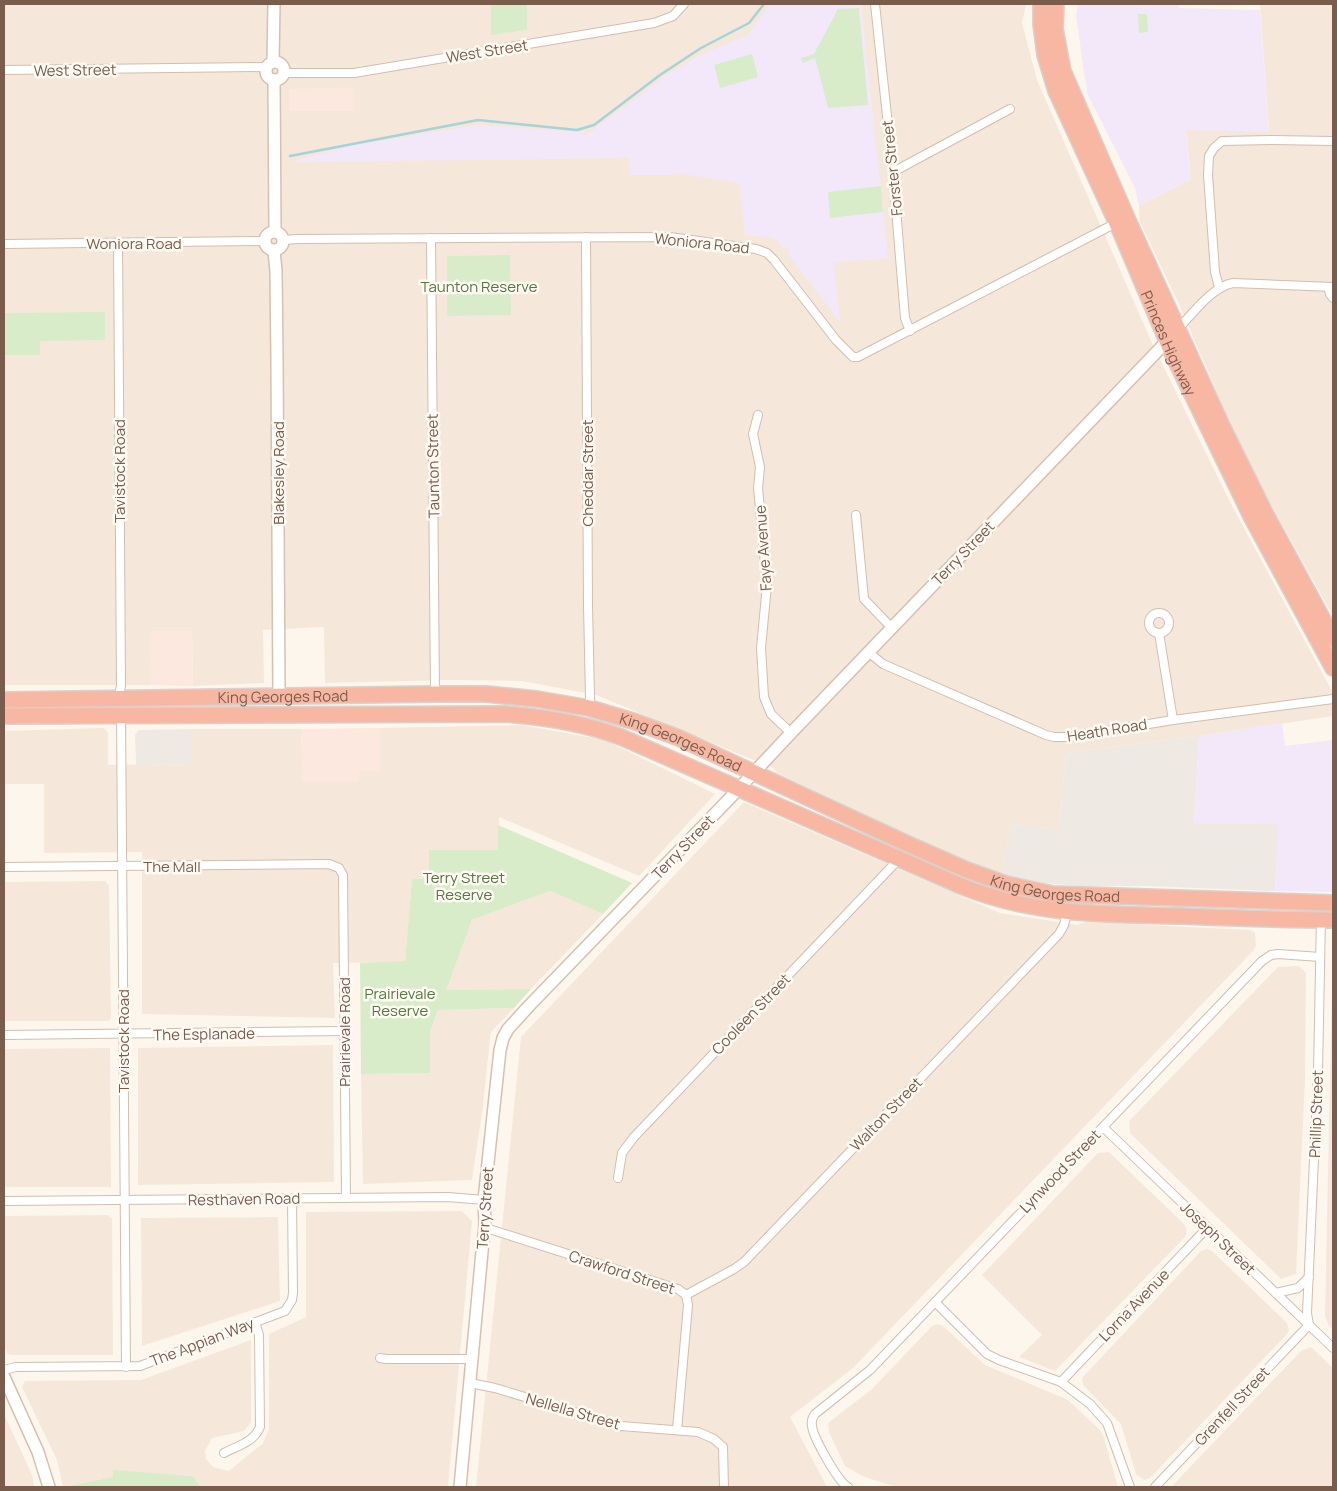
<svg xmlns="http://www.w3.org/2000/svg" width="1337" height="1491" font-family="Manrope,sans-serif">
<rect width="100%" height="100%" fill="#fdf6ec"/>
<!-- residential -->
<g fill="#f5e8da">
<path d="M 4,4 L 1026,4 L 1022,23 L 1037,80 L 1152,343 L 1197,435 L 1231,504 L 1333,693 L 1333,716 L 1199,736 L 1066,753 L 1059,830 L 1012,824 L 1001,874 L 977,866 L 939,849 L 777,773 L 773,768 L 596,695 L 522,681 L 450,680 L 325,683 L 324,627 L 263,630 L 264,683 L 193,686 L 192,632 L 151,631 L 151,685 L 4,685 Z"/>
<path d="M 1260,4 L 1333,4 L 1333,616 L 1245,458 L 1179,304 L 1140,222 L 1139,206 L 1191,179 L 1186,130 L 1269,131 Z"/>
<path d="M 522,725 L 605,740 L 715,794 L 639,876 L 499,817 L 498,850 L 429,850 L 429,878 L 412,879 L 405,962 L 333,963 L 335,1018 L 142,1014 L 142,852 L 44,853 L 44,784 L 4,784 L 4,731 L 104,728 L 108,733 L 108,765 L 191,764 L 191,729 L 301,729 L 303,782 L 358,782 L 359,771 L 380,770 L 380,728 Z"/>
<path d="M 744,802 L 1000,913 L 1078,925 L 1085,922 L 1251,930 L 1255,933 L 1256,946 L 1253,951 L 853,1368 L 790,1417 L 827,1487 L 476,1487 L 521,1037 Z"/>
<path d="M 105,881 L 109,886 L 111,1018 L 108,1021 L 4,1021 L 4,882 Z"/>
<path d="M 550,891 L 603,914 L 531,989 L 445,990 L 472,920 Z"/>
<path d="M 1333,936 L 1333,1330 L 1329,1326 L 1325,1316 Z"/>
<path d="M 1299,966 L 1306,973 L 1305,1079 L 1296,1274 L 1281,1279 L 1130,1133 L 1129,1121 L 1278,967 Z"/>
<path d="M 514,1008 L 491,1032 L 490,1038 L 483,1106 L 472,1180 L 363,1184 L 361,1074 L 430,1073 L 430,1032 L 438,1010 Z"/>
<path d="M 333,1045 L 334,1182 L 138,1185 L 138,1048 Z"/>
<path d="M 110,1048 L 111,1187 L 4,1187 L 4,1049 Z"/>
<path d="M 1109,1152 L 1184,1224 L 1187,1230 L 1185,1237 L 1055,1371 L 1019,1357 L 1042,1335 L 982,1275 L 1098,1153 Z"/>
<path d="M 462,1211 L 472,1221 L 448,1487 L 201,1487 L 191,1476 L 113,1471 L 113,1477 L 63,1487 L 57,1460 L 22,1387 L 25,1381 L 141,1380 L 251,1340 L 251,1422 L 244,1431 L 212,1438 L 205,1451 L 206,1459 L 213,1467 L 229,1471 L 263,1443 L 269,1429 L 269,1334 L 306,1317 L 306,1212 Z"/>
<path d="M 108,1215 L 112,1219 L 113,1355 L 10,1355 L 7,1353 L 4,1346 L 4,1216 Z"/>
<path d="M 278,1217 L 280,1301 L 142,1346 L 141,1218 Z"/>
<path d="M 1207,1249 L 1212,1251 L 1287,1323 L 1289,1330 L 1288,1333 L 1150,1478 L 1144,1480 L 1136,1474 L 1121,1424 L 1083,1385 L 1082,1378 L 1201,1251 Z"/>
<path d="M 938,1324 L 943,1326 L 985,1365 L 1066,1399 L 1070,1402 L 1099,1429 L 1103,1435 L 1118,1487 L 896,1487 L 862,1476 L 845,1466 L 829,1432 L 828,1423 L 872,1389 L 932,1326 Z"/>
<path d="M 1311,1347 L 1333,1368 L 1333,1487 L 1171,1487 L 1301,1351 Z"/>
<path d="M 4,1414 L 32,1475 L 34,1487 L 4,1487 Z"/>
</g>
<!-- commercial -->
<g fill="#fde8e0">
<path d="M 354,88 L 354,111 L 289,111 L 289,89 Z"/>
<path d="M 150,631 L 192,631 L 193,686 L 151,685 Z"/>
<path d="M 380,728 L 380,771 L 359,771 L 358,782 L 303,782 L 301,729 Z"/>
</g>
<!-- industrial -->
<g fill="#efe9e4">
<path d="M 191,729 L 191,764 L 136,765 L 135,735 L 139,730 Z"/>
<path d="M 1199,736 L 1194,823 L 1279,824 L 1275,891 L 1146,886 L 1078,886 L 1044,883 L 1001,874 L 1012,824 L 1059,830 L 1066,753 Z"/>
</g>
<!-- education -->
<g fill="#f3e8fa">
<path d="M 770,4 L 861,4 L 888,258 L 834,263 L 840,322 L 788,254 L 790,252 L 785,246 L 783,248 L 778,240 L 768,237 L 745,235 L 739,183 L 677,173 L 677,175 L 629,175 L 629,158 L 290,162 L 354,145 L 479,125 L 576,132 L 586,131 L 583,133 L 585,136 L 667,75 L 700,55 L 747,36 Z"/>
<path d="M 1078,4 L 1179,4 L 1179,8 L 1260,10 L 1269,132 L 1186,130 L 1191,179 L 1139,206 L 1135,188 L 1087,93 L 1076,15 Z"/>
<path d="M 1282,723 L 1285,746 L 1333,740 L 1333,892 L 1275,891 L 1278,824 L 1194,823 L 1199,736 Z"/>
</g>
<!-- green -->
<g fill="#d8ecc9">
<path d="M 491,4 L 527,4 L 527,30 L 491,35 Z"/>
<path d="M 859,8 L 868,105 L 828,108 L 815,58 L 803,63 L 801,58 L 814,54 L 838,9 Z"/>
<path d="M 1138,14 L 1147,14 L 1148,32 L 1139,33 Z"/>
<path d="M 752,54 L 758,77 L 720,88 L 714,65 Z"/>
<path d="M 881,186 L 883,212 L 830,218 L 828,192 Z"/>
<path d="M 510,255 L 511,315 L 447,316 L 447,256 Z"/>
<path d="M 105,312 L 105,340 L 40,341 L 40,355 L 4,355 L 4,313 Z"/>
<path d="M 498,825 L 632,883 L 603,914 L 550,891 L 472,920 L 446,990 L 531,989 L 514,1008 L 438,1010 L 430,1032 L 430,1073 L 361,1074 L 360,963 L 405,961 L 412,879 L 429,878 L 429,850 L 498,850 Z"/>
<path d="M 113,1470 L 192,1476 L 201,1487 L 63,1487 L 113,1477 Z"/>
</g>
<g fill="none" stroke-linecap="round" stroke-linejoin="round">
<!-- stream -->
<path stroke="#a5d3da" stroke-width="2.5" d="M 290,156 L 478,120 L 577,130 L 594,125 L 660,75 L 701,48 L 749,23 L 764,4"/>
<defs>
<g id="street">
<path d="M 875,4 L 893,172 L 905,318 L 910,331"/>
<path d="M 4,70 L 266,67"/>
<path d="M 283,73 L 354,73 L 654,23 L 673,16 L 684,4"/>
<path d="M 893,172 L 1010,109"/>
<path d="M 586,237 L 588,606 L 590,698 L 589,708"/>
<path d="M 431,238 L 435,694"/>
<path d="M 284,240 L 297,239 L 670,237 L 756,249 L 767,253 L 774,260 L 836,340 L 853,357 L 858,357 L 1118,222"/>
<path d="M 118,243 L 121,686 L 118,699"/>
<path d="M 4,244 L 265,241"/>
<path d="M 1219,287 L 1215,272 L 1208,175 L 1209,156 L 1214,148 L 1222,141 L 1271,140 L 1333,141"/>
<path d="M 1328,287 L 1330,294 L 1333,298"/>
<path d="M 1178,329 C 1193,313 1212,287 1233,283 L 1333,287"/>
<path d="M 758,415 L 753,434 L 760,467 L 758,488 L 767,585 L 761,648 L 764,697 L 771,714 L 791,733"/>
<path d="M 856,515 L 864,599 L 892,628"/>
<circle cx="1159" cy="623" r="10"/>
<path d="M 1159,633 L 1173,720"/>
<path d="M 868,652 L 883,664 L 1046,735 L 1054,737 L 1070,737 L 1173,720 L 1333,699"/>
<path d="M 121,715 L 126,1367"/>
<path d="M 4,867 L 329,864 L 339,868 L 343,875 L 346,1198"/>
<path d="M 4,1035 L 344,1031"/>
<path d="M 1103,1127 L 1333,1348"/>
<path d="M 618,1178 L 622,1153 L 634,1137 L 899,859"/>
<path d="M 4,1201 L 448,1197 L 484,1200"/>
<path d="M 486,1228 L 678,1289 L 686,1295 L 688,1305 L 677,1430"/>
<path d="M 1276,1293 L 1298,1288 L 1309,1277"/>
<path d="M 686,1295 L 734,1269 L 744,1262 L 1059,934 L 1064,925 L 1067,913"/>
<path d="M 935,1302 L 987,1354 L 999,1360 L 1061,1382 L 1090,1404 L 1107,1423 L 1130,1487"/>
<path d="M 1309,1325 L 1307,1313 L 1318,1072 L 1321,917"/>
<path d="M 380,1358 L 386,1359 L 472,1359"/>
<path d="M 4,1370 L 16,1367 L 140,1366 L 285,1311 L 292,1300 L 293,1293 L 292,1199"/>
<path d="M 1061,1382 L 1207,1228"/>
<path d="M 470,1383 L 495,1388 L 621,1426 L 698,1432 L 714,1439 L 723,1447 L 724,1487"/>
<path d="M 224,1453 C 237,1446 254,1442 260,1427 L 259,1335 L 255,1322"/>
<path d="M 848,1487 C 838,1482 813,1437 812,1426 C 811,1421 812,1418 815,1414 L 870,1370 L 1262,961 L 1271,955 L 1278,954 L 1320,957"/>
<path d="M 1155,1487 L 1309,1325"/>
</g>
<g id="secondary">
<path d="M 273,62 L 274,4"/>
<circle cx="275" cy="71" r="9"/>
<path d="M 274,80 L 275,232"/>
<circle cx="274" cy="241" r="9"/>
<path d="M 274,251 L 276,271 L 277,360 L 279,695"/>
<path d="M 4,1377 L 38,1452 L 49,1487"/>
<path d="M 460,1487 L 483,1241 C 487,1225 484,1216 484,1200 L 500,1050 L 503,1038 L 508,1029 L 528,1007 L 731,797 L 791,733 L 1171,337"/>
</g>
<g id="highway">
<path id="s1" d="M 1041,4 L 1041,24 L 1045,55 L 1056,91 L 1119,228 L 1173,355 L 1252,518 L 1333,668"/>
<path d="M 1056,4 L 1055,29 L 1063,71 L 1127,218 L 1223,428 L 1264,511 L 1333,638"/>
<path id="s2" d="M 4,700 L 435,694 L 486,694 L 537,699 L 589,708 L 636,722 L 679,738 L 910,845 L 967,870 L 1006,884 L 1053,894 L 1333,903"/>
<path d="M 4,716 L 506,714 C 546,717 584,723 621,737 L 961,886 C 1035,916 1103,914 1181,916 C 1232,918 1283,920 1333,920"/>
</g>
</defs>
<!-- street casing -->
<use href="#street" stroke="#d1beb0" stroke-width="10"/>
<!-- secondary casing -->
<use href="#secondary" stroke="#d6c0b0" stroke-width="14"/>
<!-- highway casing -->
<use href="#highway" stroke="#dad1cd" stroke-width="18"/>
<!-- street -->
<use href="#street" stroke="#fff" stroke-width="8"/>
<!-- secondary -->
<use href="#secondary" stroke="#fff" stroke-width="11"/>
<!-- highway -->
<use href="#highway" stroke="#f7b7a3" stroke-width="15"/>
</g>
<g text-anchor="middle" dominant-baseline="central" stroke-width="5" stroke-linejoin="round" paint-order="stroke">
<!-- street labels -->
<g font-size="15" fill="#7a5c4d" stroke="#fffaf3">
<text transform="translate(487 51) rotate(-9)">West Street</text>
<text transform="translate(75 70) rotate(-1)">West Street</text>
<text transform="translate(892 168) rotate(-96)">Forster Street</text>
<text x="134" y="243">Woniora Road</text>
<text transform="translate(702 243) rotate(6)">Woniora Road</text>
<text stroke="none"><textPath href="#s1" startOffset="365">Princes Highway</textPath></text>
<text transform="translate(433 466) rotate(-91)">Taunton Street</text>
<text transform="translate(119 471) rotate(-90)">Tavistock Road</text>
<text transform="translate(278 473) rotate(-90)">Blakesley Road</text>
<text transform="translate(587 473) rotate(-90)">Cheddar Street</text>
<text transform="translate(763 548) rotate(-94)">Faye Avenue</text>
<text transform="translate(963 553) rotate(-46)">Terry Street</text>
<text stroke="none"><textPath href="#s2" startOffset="279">King Georges Road</textPath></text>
<text transform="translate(1107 730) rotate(-9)">Heath Road</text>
<text stroke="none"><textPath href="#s2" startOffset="684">King Georges Road</textPath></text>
<text transform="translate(683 847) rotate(-46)">Terry Street</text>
<text x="172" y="866">The Mall</text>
<text stroke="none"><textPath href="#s2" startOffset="1089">King Georges Road</textPath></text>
<text transform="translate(751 1014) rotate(-46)">Cooleen Street</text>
<text transform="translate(344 1032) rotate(-90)">Prairievale Road</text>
<text transform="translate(204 1034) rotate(-1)">The Esplanade</text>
<text transform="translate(123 1041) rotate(-90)">Tavistock Road</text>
<text transform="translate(886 1114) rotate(-46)">Walton Street</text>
<text transform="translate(1316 1114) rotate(-88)">Phillip Street</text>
<text transform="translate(1060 1171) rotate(-46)">Lynwood Street</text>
<text transform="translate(244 1199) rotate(-1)">Resthaven Road</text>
<text transform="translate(485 1208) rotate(-86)">Terry Street</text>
<text transform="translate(1218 1238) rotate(44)">Joseph Street</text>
<text transform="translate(622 1272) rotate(18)">Crawford Street</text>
<text transform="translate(1134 1305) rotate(-46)">Lorna Avenue</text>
<text transform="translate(202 1342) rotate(-21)">The Appian Way</text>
<text transform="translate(1232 1406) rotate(-47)">Grenfell Street</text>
<text transform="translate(573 1411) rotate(16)">Nellella Street</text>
</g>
<!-- park labels -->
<g font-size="15" fill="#537a41" stroke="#fffaf3">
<text x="479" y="286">Taunton Reserve</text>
<text x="464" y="877">Terry Street<tspan x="464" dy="17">Reserve</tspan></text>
<text x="400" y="993">Prairievale<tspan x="400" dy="17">Reserve</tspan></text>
</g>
</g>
<!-- border -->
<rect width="1337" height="1491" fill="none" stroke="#7a5c4d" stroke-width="10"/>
</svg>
